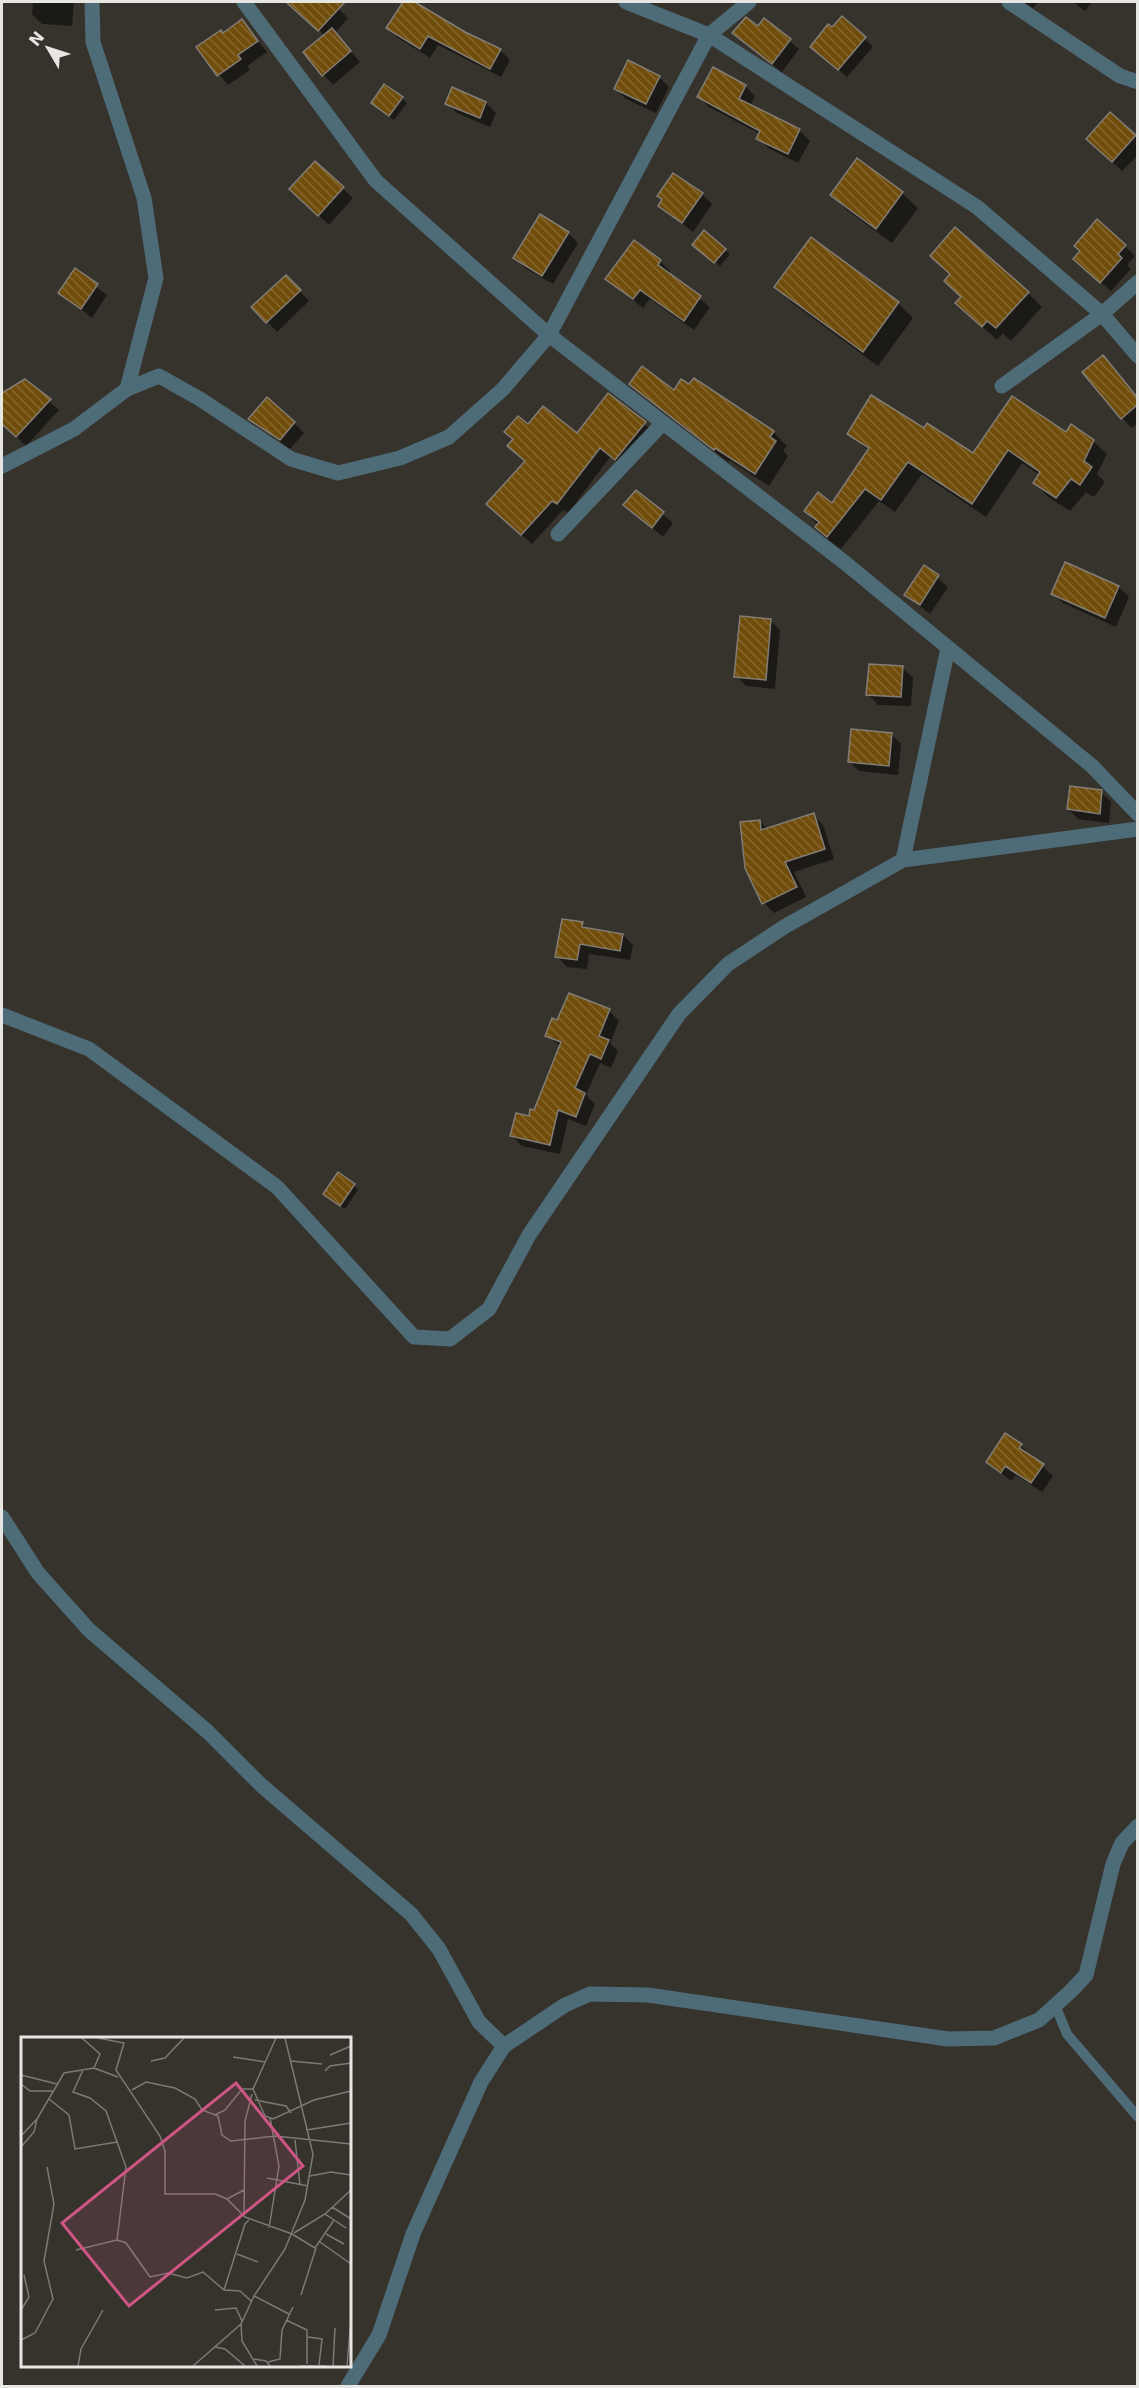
<svg xmlns="http://www.w3.org/2000/svg" width="1139" height="2388" font-family="'DejaVu Sans',sans-serif">
<defs>
<pattern id="building-back-hatch" width="6" height="6" patternUnits="userSpaceOnUse" patternTransform="scale(1.5)"><rect width="6" height="6" fill="#714d0b"/><path d="M-1 5l2 2M0 0l6 6M5-1l2 2" fill="none" stroke="#85672e"/></pattern>
</defs>
<rect width="100%" height="100%" fill="#36322c"/>
<!-- shadow -->
<g fill="#0007">
<path d="M 33,2 L 74,2 L 72,26 L 42,24 L 32,14 Z"/>
<path d="M 297,2 L 331,2 L 348,18 L 335,33 L 360,62 L 333,85 L 324,75 L 325,36 L 293,6 Z"/>
<path d="M 404,2 L 412,2 L 464,33 L 500,50 L 510,60 L 501,77 L 438,45 L 430,58 L 398,38 L 388,28 Z"/>
<path d="M 1024,2 L 1038,2 L 1033,8 Z"/>
<path d="M 1073,2 L 1092,2 L 1085,11 Z"/>
<path d="M 764,20 L 799,49 L 782,72 L 734,33 L 758,28 Z"/>
<path d="M 242,21 L 267,52 L 247,66 L 250,70 L 228,85 L 198,48 Z"/>
<path d="M 832,29 L 864,38 L 873,47 L 847,77 L 812,47 Z"/>
<path d="M 659,77 L 669,87 L 656,113 L 626,99 L 616,89 Z"/>
<path d="M 745,86 L 755,96 L 750,106 L 800,131 L 810,141 L 798,163 L 768,148 L 758,138 L 760,134 L 709,107 L 699,97 Z"/>
<path d="M 402,98 L 407,103 L 394,120 L 377,107 Z"/>
<path d="M 447,103 L 486,103 L 496,113 L 490,127 L 457,113 Z"/>
<path d="M 1110,114 L 1138,139 L 1138,155 L 1122,171 L 1098,149 Z"/>
<path d="M 857,160 L 902,193 L 918,208 L 892,243 L 847,210 L 832,195 Z"/>
<path d="M 315,163 L 353,198 L 329,225 L 301,199 Z"/>
<path d="M 702,194 L 712,204 L 693,232 L 660,206 Z"/>
<path d="M 568,233 L 578,243 L 553,284 L 525,268 L 515,258 Z"/>
<path d="M 634,242 L 660,261 L 670,271 L 668,274 L 710,307 L 694,330 L 650,299 L 643,308 L 607,279 Z"/>
<path d="M 1125,246 L 1135,256 L 1127,265 L 1131,269 L 1111,291 L 1085,269 Z"/>
<path d="M 699,249 L 725,250 L 730,254 L 720,266 Z"/>
<path d="M 75,270 L 107,295 L 92,318 L 60,292 Z"/>
<path d="M 286,277 L 309,301 L 277,332 L 254,307 Z"/>
<path d="M 776,287 L 898,303 L 913,318 L 878,366 L 791,302 Z"/>
<path d="M 1028,293 L 1042,307 L 1011,341 L 1003,333 L 997,340 L 972,317 L 963,297 Z"/>
<path d="M 1103,357 L 1138,397 L 1138,423 L 1132,428 L 1122,418 Z"/>
<path d="M 694,380 L 773,432 L 787,446 L 783,450 L 788,456 L 769,486 L 729,460 L 728,462 L 630,384 L 674,392 L 690,386 Z"/>
<path d="M 25,381 L 59,410 L 26,446 L 2,423 L 2,394 Z"/>
<path d="M 608,395 L 655,433 L 626,469 L 610,457 L 568,513 L 563,510 L 532,544 L 498,514 L 527,462 L 528,426 L 577,435 Z"/>
<path d="M 250,419 L 294,423 L 304,433 L 290,449 Z"/>
<path d="M 924,430 L 973,456 L 1066,434 L 1093,441 L 1107,454 L 1097,474 L 1105,482 L 1094,497 L 1086,492 L 1070,511 L 1048,497 L 1035,483 L 1040,475 L 1022,463 L 986,517 L 922,474 L 895,512 L 879,501 L 841,549 L 830,541 L 806,511 L 832,505 L 869,451 L 849,434 Z"/>
<path d="M 636,492 L 673,523 L 663,537 L 625,505 Z"/>
<path d="M 1066,564 L 1119,587 L 1129,597 L 1116,627 L 1063,603 L 1053,593 Z"/>
<path d="M 924,567 L 948,587 L 930,614 L 906,595 Z"/>
<path d="M 770,620 L 780,630 L 775,689 L 746,686 L 736,676 Z"/>
<path d="M 903,668 L 913,678 L 911,706 L 878,705 L 868,694 Z"/>
<path d="M 891,734 L 901,744 L 898,775 L 859,771 L 849,761 Z"/>
<path d="M 1101,792 L 1111,802 L 1109,823 L 1078,819 L 1068,809 Z"/>
<path d="M 813,815 L 823,825 L 834,859 L 794,872 L 806,897 L 774,913 L 764,903 L 759,821 L 768,829 Z"/>
<path d="M 582,923 L 588,929 L 623,935 L 633,945 L 630,960 L 589,954 L 587,969 L 567,967 L 557,956 Z"/>
<path d="M 609,1011 L 619,1021 L 610,1043 L 618,1051 L 611,1068 L 600,1063 L 586,1095 L 595,1104 L 586,1126 L 568,1119 L 560,1154 L 522,1146 L 512,1136 L 535,1112 L 561,1047 L 547,1035 L 558,1022 Z"/>
<path d="M 354,1185 L 358,1190 L 345,1209 L 325,1194 Z"/>
<path d="M 1021,1446 L 1053,1476 L 1042,1492 L 1016,1475 L 1011,1481 L 988,1462 Z"/>
</g>
<!-- building -->
<g fill="url(#building-back-hatch)" stroke="#827d76" stroke-width="1.5">
<path d="M 286,2 L 345,2 L 318,31 Z"/>
<path d="M 403,2 L 415,2 L 465,32 L 501,49 L 490,69 L 428,36 L 420,49 L 386,28 Z"/>
<path d="M 842,16 L 866,37 L 838,70 L 810,47 L 828,24 L 832,27 Z"/>
<path d="M 746,17 L 758,26 L 764,18 L 791,39 L 772,64 L 732,33 Z"/>
<path d="M 242,19 L 258,41 L 238,55 L 241,59 L 217,76 L 196,47 L 221,30 L 223,33 Z"/>
<path d="M 332,28 L 351,51 L 322,76 L 303,52 Z"/>
<path d="M 628,60 L 660,76 L 646,104 L 614,89 Z"/>
<path d="M 713,67 L 746,85 L 739,99 L 800,129 L 788,154 L 756,139 L 760,131 L 697,97 Z"/>
<path d="M 384,84 L 403,97 L 389,116 L 371,103 Z"/>
<path d="M 452,87 L 486,102 L 480,118 L 445,104 Z"/>
<path d="M 1110,112 L 1136,135 L 1112,162 L 1086,139 Z"/>
<path d="M 857,158 L 903,192 L 876,229 L 830,195 Z"/>
<path d="M 315,161 L 344,187 L 318,216 L 289,189 Z"/>
<path d="M 673,173 L 703,193 L 682,223 L 658,206 L 662,199 L 657,196 Z"/>
<path d="M 540,214 L 569,232 L 542,276 L 513,258 Z"/>
<path d="M 1097,219 L 1126,245 L 1118,254 L 1122,258 L 1100,283 L 1073,259 L 1080,251 L 1074,246 Z"/>
<path d="M 955,227 L 1029,292 L 996,328 L 987,321 L 982,327 L 955,303 L 961,297 L 944,281 L 950,274 L 930,256 Z"/>
<path d="M 704,230 L 726,249 L 714,263 L 692,245 Z"/>
<path d="M 811,237 L 899,302 L 863,352 L 774,287 Z"/>
<path d="M 634,240 L 661,260 L 658,265 L 701,296 L 684,321 L 640,290 L 633,299 L 605,279 Z"/>
<path d="M 75,268 L 98,284 L 81,309 L 58,293 Z"/>
<path d="M 286,275 L 301,290 L 266,323 L 251,307 Z"/>
<path d="M 1103,355 L 1137,397 L 1137,405 L 1121,419 L 1082,372 Z"/>
<path d="M 642,366 L 674,390 L 681,379 L 689,384 L 694,378 L 774,431 L 770,437 L 776,441 L 755,474 L 715,448 L 714,450 L 629,384 Z"/>
<path d="M 25,379 L 51,399 L 16,437 L 2,424 L 2,393 Z"/>
<path d="M 608,393 L 646,422 L 615,460 L 600,448 L 557,504 L 552,501 L 521,535 L 486,504 L 525,461 L 507,446 L 513,439 L 504,432 L 518,416 L 528,424 L 543,406 L 577,433 Z"/>
<path d="M 871,395 L 924,428 L 927,423 L 973,453 L 1012,396 L 1066,432 L 1071,424 L 1094,440 L 1084,461 L 1092,467 L 1080,485 L 1071,479 L 1056,498 L 1033,483 L 1040,472 L 1008,450 L 972,504 L 908,462 L 881,500 L 865,489 L 827,537 L 815,527 L 819,522 L 804,511 L 818,492 L 832,503 L 869,448 L 847,434 Z"/>
<path d="M 267,397 L 295,422 L 280,440 L 248,419 Z"/>
<path d="M 636,490 L 664,512 L 652,528 L 623,505 Z"/>
<path d="M 1065,562 L 1119,586 L 1105,618 L 1051,594 Z"/>
<path d="M 924,565 L 939,575 L 920,605 L 904,595 Z"/>
<path d="M 740,616 L 771,619 L 766,680 L 734,677 Z"/>
<path d="M 869,664 L 903,666 L 901,697 L 866,695 Z"/>
<path d="M 851,729 L 892,733 L 889,766 L 848,762 Z"/>
<path d="M 1070,786 L 1102,790 L 1100,814 L 1067,809 Z"/>
<path d="M 814,813 L 825,849 L 785,862 L 797,887 L 762,904 L 745,868 L 740,822 L 760,820 L 761,830 Z"/>
<path d="M 562,919 L 583,922 L 582,927 L 623,934 L 620,951 L 580,944 L 577,960 L 555,957 Z"/>
<path d="M 569,993 L 610,1009 L 599,1036 L 609,1040 L 601,1059 L 590,1054 L 575,1088 L 585,1093 L 576,1117 L 558,1110 L 550,1145 L 510,1136 L 516,1113 L 529,1116 L 530,1109 L 534,1110 L 561,1042 L 545,1036 L 552,1018 L 557,1020 Z"/>
<path d="M 338,1172 L 355,1184 L 340,1206 L 323,1194 Z"/>
<path d="M 1005,1433 L 1022,1444 L 1019,1448 L 1044,1464 L 1031,1483 L 1005,1466 L 1001,1473 L 986,1462 Z"/>
</g>
<g fill="none" stroke-linecap="round" stroke-linejoin="round">
<!-- service -->
<path stroke="#4e6c78" stroke-width="10" d="M 1055,2005 L 1067,2034 L 1138,2117"/>
<!-- minor -->
<g stroke="#4e6c78" stroke-width="15">
<path d="M 92,2 L 93,42 L 144,198 L 156,278 L 127,389"/>
<path d="M 244,2 L 376,181 L 549,335 L 844,562 L 1092,766 L 1138,814"/>
<path d="M 626,2 L 709,35 L 977,207 L 1102,314 L 1138,356"/>
<path d="M 1009,2 L 1120,76 L 1138,82"/>
<path d="M 1002,386 L 1102,314 L 1138,282"/>
<path d="M 2,466 L 74,429 L 127,389 L 159,376 L 200,399 L 291,459 L 338,473 L 400,458 L 449,437 L 503,389 L 549,335 L 709,35 L 749,2"/>
<path d="M 558,534 L 663,423"/>
<path d="M 903,860 L 948,648"/>
<path d="M 2,1015 L 89,1049 L 277,1187 L 414,1337 L 450,1339 L 489,1309 L 529,1235 L 679,1014 L 728,964 L 784,927 L 903,860 L 1138,829"/>
<path d="M 2,1517 L 38,1573 L 89,1630 L 208,1732 L 261,1785 L 411,1914 L 439,1949 L 479,2022 L 504,2046"/>
<path d="M 348,2386 L 379,2335 L 413,2234 L 481,2082 L 504,2046 L 565,2005 L 590,1994 L 648,1995 L 948,2039 L 994,2038 L 1039,2020 L 1071,1991 L 1086,1975 L 1113,1864 L 1122,1843 L 1138,1826"/>
</g>
</g>
<!-- overview -->
<g transform="translate(21 2037)">
<rect width="330" height="330" fill="#36322c"/>
<path fill="none" stroke="#7d7a75" stroke-width="1.5" d="M 61,1 L 79,17 L 73,31 L 97,40M 77,1 L 103,6 L 95,33 L 139,99 L 144,114 L 144,157 L 194,157 L 206,162 L 224,180 L 271,197 L 294,211 L 313,183M 255,1 L 232,52 L 244,79 L 252,82 L 293,63 L 330,54M 309,18 L 330,9M 212,20 L 245,25M 130,24 L 144,21 L 163,1M 270,24 L 301,27M 62,33 L 52,55 L 69,61 L 85,74 L 105,130 L 96,203M 304,34 L 309,29 L 330,26M 0,38 L 36,47M 0,47 L 9,54 L 32,54M 111,53 L 125,45 L 154,51 L 174,62 L 181,73 L 197,79 L 201,98 L 210,104 L 254,99 L 330,107M 28,62 L 48,78 L 54,112 L 96,105M 234,63 L 265,69 L 270,76M 194,78 L 204,73 L 221,52 L 232,52M 285,93 L 330,86M 0,99 L 16,82 L 43,36 L 73,31M 274,103 L 279,148M 0,110 L 13,95 L 16,82M 289,139 L 310,135 L 330,138M 246,141 L 287,149M 206,162 L 223,153M 311,170 L 330,182M 304,177 L 325,191M 223,178 L 224,84 L 231,57M 248,191 L 258,129 L 249,81M 273,196 L 304,177 L 330,153M 305,197 L 323,207M 299,205 L 330,227M 55,213 L 96,203 L 105,206 L 129,240 L 147,236 L 166,241 L 182,235 L 203,253 L 219,254 L 230,264M 216,217 L 237,225M 203,253 L 224,187 L 228,183M 280,258 L 295,211M 233,259 L 268,277M 0,273 L 8,260 L 3,238M 194,273 L 215,271 L 221,284M 265,283 L 286,293 L 286,327M 220,287 L 221,304 L 236,329M 287,300 L 301,302 L 298,328M 0,303 L 14,296 L 32,262 L 23,224 L 33,167 L 26,130M 194,310 L 204,312 L 224,329M 233,322 L 245,324 L 249,329M 247,325 L 259,322 L 261,293 L 272,270M 57,329 L 60,312 L 82,273M 172,329 L 220,287 L 233,259 L 264,212 L 284,163 L 292,117 L 264,1M 279,329 L 305,329M 312,329 L 314,291M 326,329 L 330,282"/>
<path fill="#cd5684" fill-opacity="0.15" stroke="#cd5684" stroke-width="3" d="M 215,46 L 282,129 L 108,269 L 41,186 Z"/>
<rect width="330" height="330" fill="none" stroke="#e8e6e2" stroke-width="3"/>
</g>
<!-- border -->
<rect width="1139" height="2388" fill="none" stroke="#e8e6e2" stroke-width="6"/>
<!-- north arrow -->
<g transform="translate(48 48) rotate(309)" stroke="#36322c" stroke-width="4.5" paint-order="stroke">
<path d="M0-4.5L10 22L0 15L-10 22Z" fill="#e8e6e2"/>
<text y="-9" font-size="16" font-weight="bold" text-anchor="middle" fill="#e8e6e2">N</text>
</g>
</svg>
